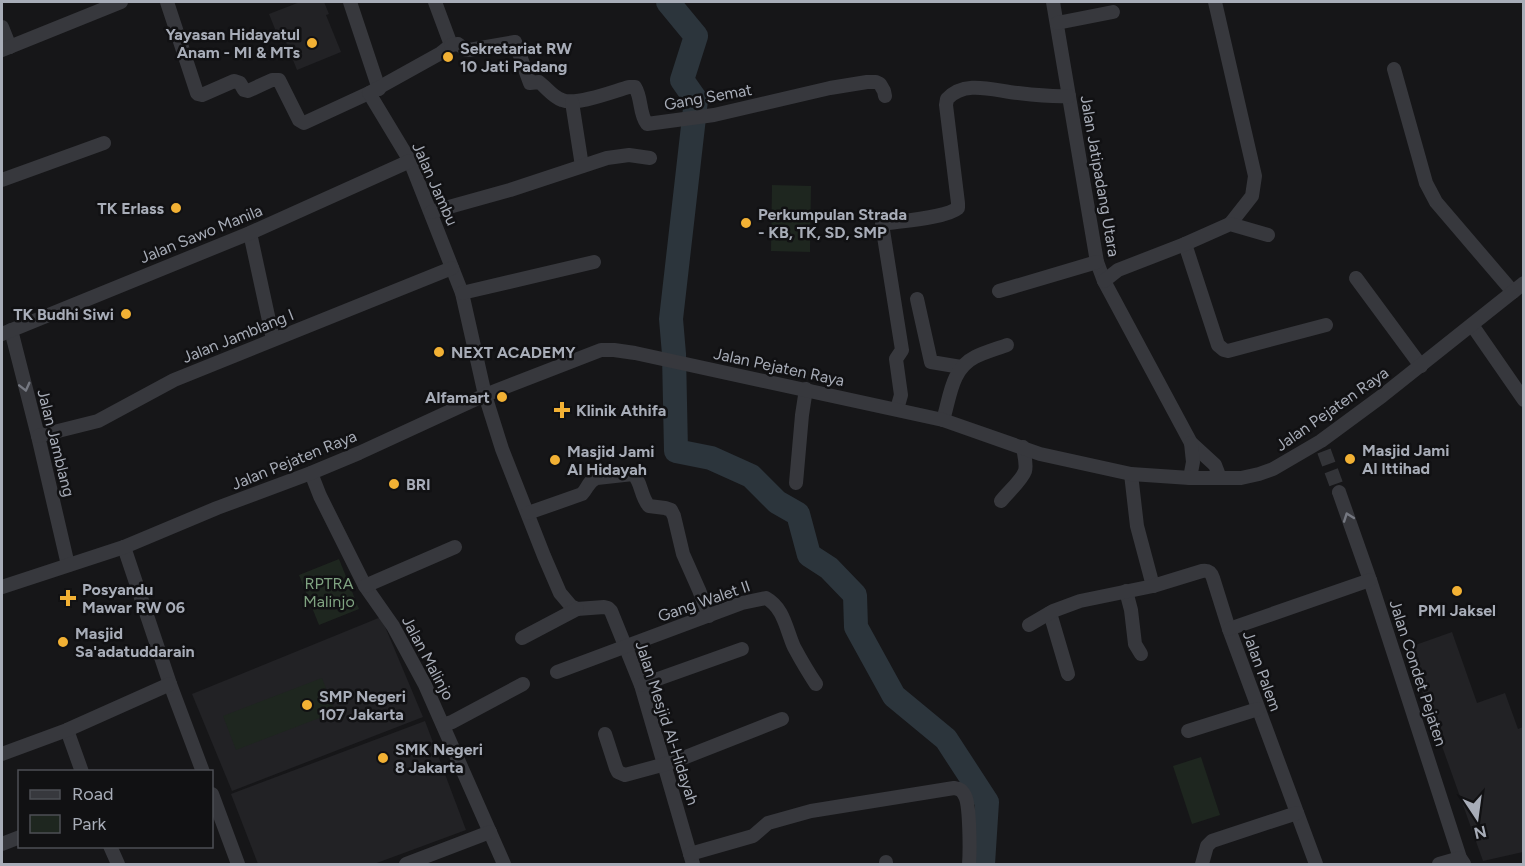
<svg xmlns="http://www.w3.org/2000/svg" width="1525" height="866" font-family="Figtree,sans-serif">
<rect width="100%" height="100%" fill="#161618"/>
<!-- built -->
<g fill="#222225">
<path d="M 300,2 L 324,2 L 329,14 L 326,15 L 341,52 L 297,70 L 282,32 L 277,34 L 269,14 Z"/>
<path d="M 381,617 L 423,717 L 232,791 L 192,694 Z"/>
<path d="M 1452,632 L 1477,703 L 1505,693 L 1518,729 L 1523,727 L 1523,852 L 1483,861 L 1407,648 Z"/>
<path d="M 425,721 L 466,830 L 374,864 L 258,864 L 231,794 Z"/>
</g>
<!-- green -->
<g fill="#1e261f">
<path d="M 772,185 L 811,186 L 810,252 L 771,251 Z"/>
<path d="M 339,559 L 359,609 L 319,625 L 299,575 Z"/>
<path d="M 322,678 L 335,712 L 236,750 L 223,716 Z"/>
<path d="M 1201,757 L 1220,815 L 1192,824 L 1173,766 Z"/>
</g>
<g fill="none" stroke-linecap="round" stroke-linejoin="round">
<!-- river -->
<path stroke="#2c353c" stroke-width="24" d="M 668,2 L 696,36 L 682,80 L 696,100 L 671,319 L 674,354 L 676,451 L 711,458 L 751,476 L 777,502 L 798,514 L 809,555 L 829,568 L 855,595 L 856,627 L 894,696 L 946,739 L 987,802 L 983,864"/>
<!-- minor-tunnel -->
<path stroke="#333438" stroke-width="14" stroke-dasharray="14 7" stroke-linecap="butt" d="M 1324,451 L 1339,492"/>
<!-- minor -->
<g stroke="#37383d" stroke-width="14">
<path d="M 167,2 L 197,93 L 198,94 L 202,95 L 234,81 L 240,83 L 244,90 L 248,91 L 272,80 L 279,80 L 299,120 L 304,123 L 369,93"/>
<path d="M 350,2 L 379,89"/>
<path d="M 435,2 L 451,45 L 441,53 L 369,93 L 410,161 L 462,293 L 485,395 L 502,449 L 544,556 L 560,593 L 571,606 L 577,609 L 604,607 L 608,608 L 611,611 L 641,685 L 693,864"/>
<path d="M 1053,2 L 1097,262 L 1104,281 L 1191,443 L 1215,465 L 1220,478"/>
<path d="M 1215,2 L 1255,176 L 1252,196 L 1230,224"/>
<path d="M 1057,23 L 1113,12"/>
<path d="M 2,27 L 10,47"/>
<path d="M 451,45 L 458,44 L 466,50 L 469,50 L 515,42 L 530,83 L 539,82 C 547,88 553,97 562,100 C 577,106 614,91 629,87 L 635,87 C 642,98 639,114 647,124 L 714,115 L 830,88 L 867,82 L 876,82 L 880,84 L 884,91 L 885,96"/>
<path d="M 2,50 L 121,2"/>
<path d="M 1394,69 L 1426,183 L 1436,202 L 1513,292"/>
<path d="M 572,102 L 582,166"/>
<path d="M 2,180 L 104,143"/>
<path d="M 431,212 L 510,190 L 607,158 L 629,155 L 650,158"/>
<path d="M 250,233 L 273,339"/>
<path d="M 1185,244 L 1218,345 L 1224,350 L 1228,351 L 1326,325"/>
<path d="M 1356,278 L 1421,366"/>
<path d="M 1104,281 L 1118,270 L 1185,244 L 1230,224 L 1268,235"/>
<path d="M 999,291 L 1097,262"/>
<path d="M 462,293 L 594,262"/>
<path d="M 917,299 L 931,362 L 961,367"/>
<path d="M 1472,325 L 1524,400"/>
<path d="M 11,330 L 38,436 L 68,565"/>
<path d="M 2,334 L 250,233 L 410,161"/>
<path d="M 897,409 L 901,395 L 896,359 L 902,350 L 882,224 C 900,221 946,218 958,208 L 958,203 L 946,105 L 947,99 C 965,79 995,91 1018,93 C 1035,95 1052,97 1069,96"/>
<path d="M 943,420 C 950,398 951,369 975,357 C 985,352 996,349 1007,345"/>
<path d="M 38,436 L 98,421 L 174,380 L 452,268"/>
<path d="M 311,473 L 320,496 L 365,586 L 393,626 L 425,685 L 504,864"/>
<path d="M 1131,474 L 1137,526 L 1153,586"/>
<path d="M 1190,478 L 1193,462 L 1191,443"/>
<path d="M 796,483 L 802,415 L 806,389"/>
<path d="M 1339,492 L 1370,580 L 1460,858 L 1464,864"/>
<path d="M 1001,501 C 1007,493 1022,480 1025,471 C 1027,464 1024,455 1023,447"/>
<path d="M 528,513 L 582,494 C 588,488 588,481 597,478 L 633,474 C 642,482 640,496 649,506 L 665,508 L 671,510 L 674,516 L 683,554 L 699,590 L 709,616"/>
<path d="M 124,547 L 170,684 L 203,772"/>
<path d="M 365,586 L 455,547"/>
<path d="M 2,587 L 124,547 L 217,508 L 311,473 L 359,453 L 485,395 L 601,350 L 614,350 L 635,353 L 943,420 L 1040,454 L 1131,474 L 1190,478 L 1241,478 L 1259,474 L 1273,469 L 1321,441 L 1382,396 L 1524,283"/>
<path d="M 1126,591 L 1131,610 L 1135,644 L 1141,654"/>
<path d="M 1050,613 L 1068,674"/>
<path d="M 1029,625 L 1053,611 L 1080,601 L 1153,586 L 1202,571 C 1208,570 1211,572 1213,578 L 1229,629 L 1316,864"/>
<path d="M 1229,629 L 1370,580"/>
<path d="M 522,638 L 577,609"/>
<path d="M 557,672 L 742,603 L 766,598 C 784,608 786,629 794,647 C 801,660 808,672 816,684"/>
<path d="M 641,685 L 742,649"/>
<path d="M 443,725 L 452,722 L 523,684"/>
<path d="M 67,730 L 82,772"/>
<path d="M 1188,731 L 1258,709"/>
<path d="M 605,734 L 616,768 L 618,772 L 625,775 L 673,762 L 782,719"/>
<path d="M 2,754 L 67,730 L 170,684"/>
<path d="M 212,794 L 238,864"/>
<path d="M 2,844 L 20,837"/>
<path d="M 110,846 L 118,864"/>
<path d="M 690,854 L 753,836 L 768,823 L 811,811 L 954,788 C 960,789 962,790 965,796 C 970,805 970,852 969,864"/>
<path d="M 886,862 L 886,864"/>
<path d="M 406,864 L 490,832"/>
<path d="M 1202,864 L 1207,846 L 1212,841 L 1297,813"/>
<path d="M 1439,864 L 1460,858"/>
</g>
</g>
<!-- one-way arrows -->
<defs><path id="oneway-chevron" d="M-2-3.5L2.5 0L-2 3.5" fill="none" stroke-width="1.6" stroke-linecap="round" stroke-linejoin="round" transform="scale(1.5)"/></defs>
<g stroke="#757881">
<use href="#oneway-chevron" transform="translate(25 387) rotate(76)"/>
<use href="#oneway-chevron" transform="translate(1348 517) rotate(-110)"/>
</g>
<!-- markers -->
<g fill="#f2b134" stroke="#111113" stroke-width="2">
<circle cx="312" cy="43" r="6"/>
<circle cx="448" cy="57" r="6"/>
<circle cx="176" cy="208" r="6"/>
<circle cx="746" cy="223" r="6"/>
<circle cx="126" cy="314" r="6"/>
<circle cx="439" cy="352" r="6"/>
<circle cx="502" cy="397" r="6"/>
<path d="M559 401h6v6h6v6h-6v6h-6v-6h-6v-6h6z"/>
<circle cx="1350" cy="459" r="6"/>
<circle cx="555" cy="460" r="6"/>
<circle cx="394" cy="484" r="6"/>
<circle cx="1457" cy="591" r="6"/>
<path d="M65 589h6v6h6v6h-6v6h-6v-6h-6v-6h6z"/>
<circle cx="63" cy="642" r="6"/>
<circle cx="307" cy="705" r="6"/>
<circle cx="383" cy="758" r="6"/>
</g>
<g text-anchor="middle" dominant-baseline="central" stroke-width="5" stroke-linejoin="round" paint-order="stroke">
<!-- poi labels -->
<g font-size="16" font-weight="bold" fill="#a8adb8" stroke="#111113" text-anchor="start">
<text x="300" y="34" text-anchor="end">Yayasan Hidayatul<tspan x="300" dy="18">Anam - MI &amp; MTs</tspan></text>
<text x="460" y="48">Sekretariat RW<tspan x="460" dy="18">10 Jati Padang</tspan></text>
<text x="164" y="208" text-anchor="end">TK Erlass</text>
<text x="758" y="214">Perkumpulan Strada<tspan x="758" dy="18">- KB, TK, SD, SMP</tspan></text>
<text x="114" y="314" text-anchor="end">TK Budhi Siwi</text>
<text x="451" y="352">NEXT ACADEMY</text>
<text x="490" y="397" text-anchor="end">Alfamart</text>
<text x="576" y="410">Klinik Athifa</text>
<text x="1362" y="450">Masjid Jami<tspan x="1362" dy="18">Al Ittihad</tspan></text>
<text x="567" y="451">Masjid Jami<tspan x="567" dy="18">Al Hidayah</tspan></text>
<text x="406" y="484">BRI</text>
<text x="82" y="589">Posyandu<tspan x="82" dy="18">Mawar RW 06</tspan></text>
<text x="1457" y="610" text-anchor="middle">PMI Jaksel</text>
<text x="75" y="633">Masjid<tspan x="75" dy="18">Sa'adatuddarain</tspan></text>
<text x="319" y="696">SMP Negeri<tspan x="319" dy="18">107 Jakarta</tspan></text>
<text x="395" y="749">SMK Negeri<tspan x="395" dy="18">8 Jakarta</tspan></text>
</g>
<!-- street labels -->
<g font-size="16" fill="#a8adb8" stroke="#111113">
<text transform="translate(708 97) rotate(-10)">Gang Semat</text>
<text transform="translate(1100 176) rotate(80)">Jalan Jatipadang Utara</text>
<text transform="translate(435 184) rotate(66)">Jalan Jambu</text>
<text transform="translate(201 234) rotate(-22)">Jalan Sawo Manila</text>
<text transform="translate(238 336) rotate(-22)">Jalan Jamblang I</text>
<text transform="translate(779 367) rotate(12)">Jalan Pejaten Raya</text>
<text transform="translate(1332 409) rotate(-35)">Jalan Pejaten Raya</text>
<text transform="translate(56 443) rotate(76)">Jalan Jamblang</text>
<text transform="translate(294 460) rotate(-22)">Jalan Pejaten Raya</text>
<text transform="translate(704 601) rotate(-19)">Gang Walet II</text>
<text transform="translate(428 658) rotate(62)">Jalan Malinjo</text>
<text transform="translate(1262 671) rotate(70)">Jalan Palem</text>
<text transform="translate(1418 673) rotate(72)">Jalan Condet Pejaten</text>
<text transform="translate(667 723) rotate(72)">Jalan Mesjid Al-Hidayah</text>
</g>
<!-- park labels -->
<g font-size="16" fill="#7fa381" stroke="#111113">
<text x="329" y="583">RPTRA<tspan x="329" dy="18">Malinjo</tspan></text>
</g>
</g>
<!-- border -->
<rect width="1525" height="866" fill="none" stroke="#a8adb8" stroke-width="6"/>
<!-- legend -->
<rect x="18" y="770" width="195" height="78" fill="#111113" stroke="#4d4f55" stroke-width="1.5"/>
<rect x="30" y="790" width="30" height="9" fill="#37383d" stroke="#4d4f55" stroke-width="1.5"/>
<text x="72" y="800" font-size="18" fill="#a8adb8">Road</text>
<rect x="30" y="815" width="30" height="18" fill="#1e261f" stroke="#4d4f55" stroke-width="1.5"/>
<text x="72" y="830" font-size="18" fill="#a8adb8">Park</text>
<!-- north arrow -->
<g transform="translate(1477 818) rotate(167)" stroke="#111113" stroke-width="4.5" paint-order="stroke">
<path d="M0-4.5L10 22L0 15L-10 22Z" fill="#a8adb8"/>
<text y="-9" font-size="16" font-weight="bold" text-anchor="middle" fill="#a8adb8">N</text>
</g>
</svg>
